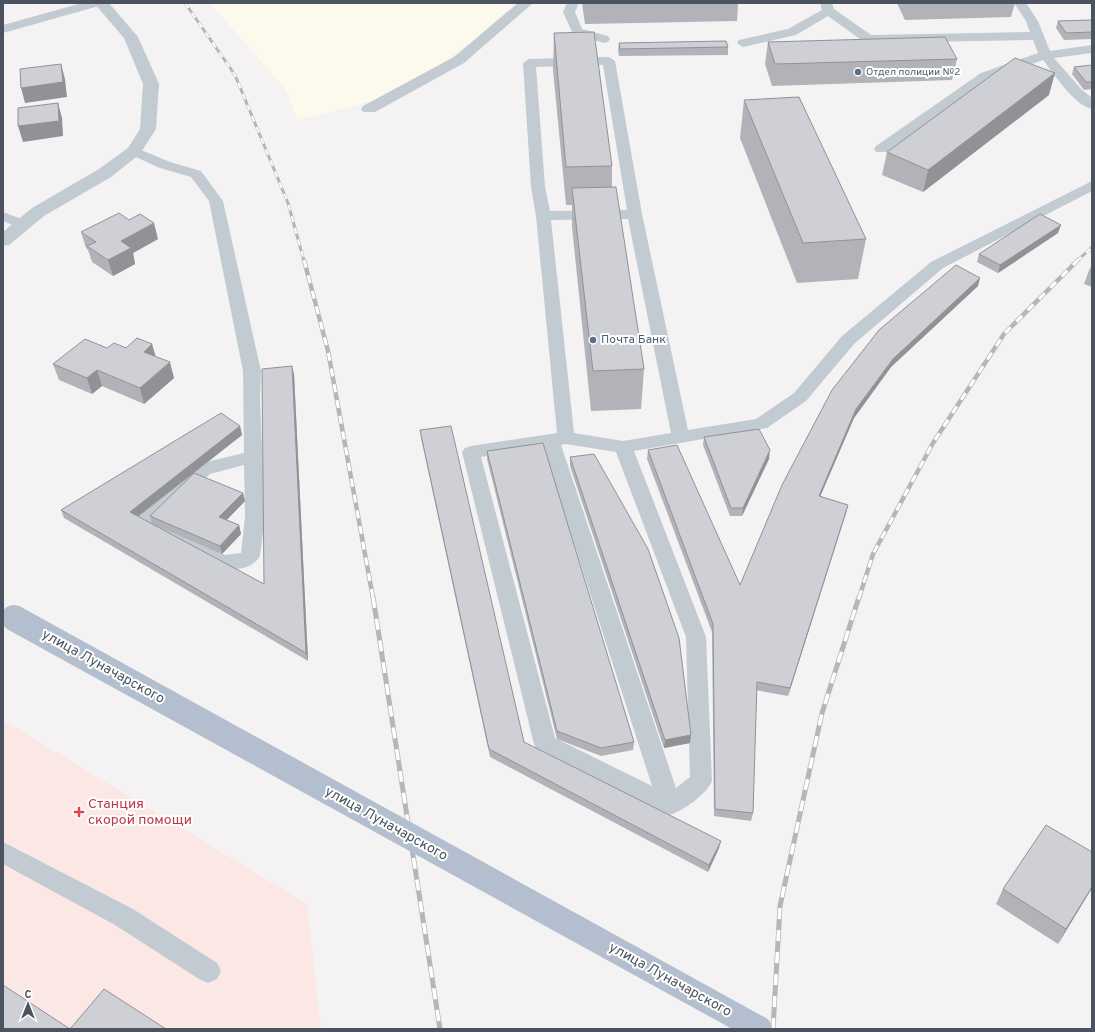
<svg xmlns="http://www.w3.org/2000/svg" width="1095" height="1032" font-family="Overpass,sans-serif">
<rect width="100%" height="100%" fill="#f4f2f2"/>
<!-- commercial -->
<path fill="#fcf9ed" d="M 210,3 L 515,3 L 469,44 L 396,95 L 298,120 L 286,90 Z"/>
<!-- medical -->
<path fill="#fbe8e5" d="M 3,720 L 307,904 L 321,1029 L 3,1029 Z"/>
<g fill="none" stroke-linecap="round" stroke-linejoin="round">
<!-- lane -->
<g fill="#c3cbd2" fill-rule="evenodd">
<path d="M 82,3 L 101,3 L 99,6 L 3,33 L 3,25 Z"/>
<path d="M 567,3 L 579,3 L 575,12 L 582,29 L 608,36 L 610,39 L 608,42 L 604,43 L 573,34 L 563,12 Z"/>
<path d="M 820,3 L 832,3 L 834,9 L 871,35 L 1030,32 L 1026,21 L 1014,3 L 1026,3 L 1038,21 L 1050,51 L 1092,45 L 1092,53 L 1054,58 L 1082,90 L 1092,98 L 1092,109 C 1074,105 1054,74 1043,60 L 991,79 L 886,152 L 876,152 L 874,149 L 876,146 L 981,73 L 1038,53 L 1033,40 L 868,43 L 864,42 L 828,16 L 796,35 L 743,47 L 737,43 L 739,40 L 788,29 L 822,10 Z"/>
<path d="M 609,57 L 615,61 L 642,214 L 688,430 L 756,419 L 794,393 L 842,336 L 931,262 L 1092,181 L 1092,191 L 943,268 L 854,344 L 806,401 L 767,428 L 634,451 L 706,637 L 712,781 C 706,795 684,810 670,815 L 537,751 L 534,744 L 462,452 L 465,448 L 471,446 L 557,433 L 536,216 L 531,187 L 523,63 L 529,59 ZM 603,65 L 627,210 L 550,211 L 545,187 L 536,67 ZM 628,219 L 671,433 L 623,441 L 574,433 L 551,220 ZM 566,444 L 616,452 L 686,637 L 690,777 L 676,788 L 561,445 ZM 543,447 L 652,786 L 555,738 L 481,457 Z"/>
<path d="M 134,147 L 170,162 L 201,171 L 223,201 L 261,371 L 260,400 L 265,517 L 260,556 C 252,570 231,572 216,567 L 137,527 L 134,522 L 137,517 L 198,464 L 244,453 L 243,371 L 209,201 L 191,177 L 160,168 L 129,154 L 127,151 L 129,148 ZM 244,465 L 245,517 L 241,553 L 225,555 L 158,521 L 210,474 Z"/>
<path d="M 3,212 L 27,221 L 30,224 L 27,227 L 22,229 L 3,221 Z"/>
<path d="M 3,842 L 133,909 L 217,963 L 221,971 L 217,979 L 208,983 L 199,979 L 115,925 L 3,864 Z"/>
</g>
<!-- street -->
<g fill="#c3cbd2" fill-rule="evenodd">
<path d="M 94,3 L 109,3 L 138,37 L 159,84 L 156,129 L 140,154 L 111,177 L 44,216 L 9,245 L 3,246 L 3,232 L 32,208 L 99,169 L 128,148 L 140,129 L 143,84 L 124,38 Z"/>
<path d="M 518,3 L 533,3 L 464,63 L 375,112 L 363,112 L 361,109 L 363,106 L 454,57 Z"/>
</g>
<defs>
<g id="rail-far2">
<path d="M 185,3 L 235,75 L 288,203 L 304,261"/>
<path d="M 1077,261 L 1092,247"/>
</g>
<g id="rail-far1">
<path d="M 304,260 L 328,351 L 373,598"/>
<path d="M 859,598 L 873,554 L 933,443 L 1004,334 L 1078,260"/>
</g>
<g id="rail">
<path d="M 373,597 L 440,1029"/>
<path d="M 773,1029 L 780,906 L 822,713 L 859,597"/>
</g>
</defs>
<!-- rail-far2 casing -->
<use href="#rail-far2" stroke="#b4b6bb" stroke-width="3"/>
<!-- rail-far1 casing -->
<use href="#rail-far1" stroke="#b4b6bb" stroke-width="4.5"/>
<!-- rail casing -->
<use href="#rail" stroke="#b4b6bb" stroke-width="5"/>
<!-- rail-far2 -->
<use href="#rail-far2" stroke="#fff" stroke-width="2" stroke-dasharray="6" stroke-linecap="butt"/>
<!-- rail-far1 -->
<use href="#rail-far1" stroke="#fff" stroke-width="3" stroke-dasharray="8" stroke-linecap="butt"/>
<!-- rail -->
<use href="#rail" stroke="#fff" stroke-width="3.5" stroke-dasharray="11" stroke-linecap="butt"/>
<!-- primary-bridge -->
<path stroke="#b3bfcf" stroke-width="26" d="M 14,618 L 759,1029"/>
</g>
<!-- wall -->
<g fill="#b2b3b8">
<path d="M 582,3 L 738,3 L 737,21 L 585,24 Z"/>
<path d="M 897,3 L 1015,3 L 1011,17 L 905,20 Z"/>
<path d="M 1092,20 L 1092,39 L 1064,40 L 1056,28 L 1058,21 Z"/>
<path d="M 554,33 L 612,166 L 612,187 L 644,369 L 641,409 L 591,411 L 572,227 L 572,205 L 566,205 L 553,70 Z"/>
<path d="M 768,42 L 957,59 L 952,80 L 772,86 L 765,64 Z"/>
<path d="M 619,43 L 728,47 L 728,55 L 619,56 L 618,50 Z"/>
<path d="M 1092,65 L 1092,89 L 1084,90 L 1072,74 L 1074,67 Z"/>
<path d="M 1049,95 L 923,192 L 882,175 L 887,152 Z"/>
<path d="M 744,100 L 866,239 L 858,279 L 797,283 L 740,138 Z"/>
<path d="M 81,232 L 158,239 L 133,253 L 135,264 L 113,276 L 92,262 L 88,250 L 86,248 Z"/>
<path d="M 1058,233 L 998,273 L 977,262 L 979,254 Z"/>
<path d="M 956,265 L 978,286 L 891,367 L 854,418 L 820,496 L 848,505 L 846,513 L 788,696 L 756,690 L 753,813 L 751,821 L 714,816 L 712,632 L 647,459 L 648,450 L 740,585 Z"/>
<path d="M 1092,266 L 1092,287 L 1084,284 L 1090,268 Z"/>
<path d="M 152,344 L 155,356 L 174,378 L 144,404 L 102,386 L 92,394 L 59,380 L 53,364 L 107,348 L 126,348 Z"/>
<path d="M 294,374 L 308,661 L 64,518 L 61,510 L 240,426 L 242,435 L 138,517 L 264,584 Z"/>
<path d="M 420,430 L 524,742 L 719,848 L 708,872 L 490,757 L 421,438 Z"/>
<path d="M 704,437 L 769,459 L 742,516 L 730,516 L 703,445 Z"/>
<path d="M 487,451 L 634,742 L 633,750 L 601,756 L 557,739 L 487,459 Z"/>
<path d="M 570,457 L 691,735 L 690,743 L 664,748 L 570,466 Z"/>
<path d="M 243,493 L 245,501 L 226,520 L 239,525 L 241,534 L 222,554 L 152,524 L 150,516 Z"/>
<path d="M 1092,888 L 1058,944 L 996,904 L 1003,889 Z"/>
</g>
<!-- shaded-wall -->
<g fill="#919296">
<path d="M 61,64 L 65,79 L 67,97 L 25,103 L 21,88 Z"/>
<path d="M 1055,73 L 1049,95 L 923,192 L 928,170 Z"/>
<path d="M 58,103 L 62,118 L 63,136 L 23,142 L 18,126 Z"/>
<path d="M 154,223 L 158,239 L 133,253 L 135,264 L 113,276 L 108,260 L 121,241 Z"/>
<path d="M 1061,225 L 1058,233 L 998,273 L 1000,265 Z"/>
<path d="M 980,278 L 978,286 L 891,367 L 854,418 L 817,504 L 819,496 L 856,409 L 893,359 Z"/>
<path d="M 152,344 L 157,361 L 144,352 Z"/>
<path d="M 170,362 L 174,378 L 144,404 L 140,388 Z"/>
<path d="M 292,366 L 294,374 L 308,661 L 306,653 Z"/>
<path d="M 97,370 L 102,386 L 92,394 L 87,378 Z"/>
<path d="M 240,426 L 242,435 L 132,521 L 130,512 Z"/>
<path d="M 770,450 L 769,459 L 742,516 L 743,508 Z"/>
<path d="M 243,493 L 245,501 L 221,526 L 219,517 Z"/>
<path d="M 848,505 L 846,513 L 788,696 L 790,688 Z"/>
<path d="M 239,525 L 241,534 L 222,554 L 220,546 Z"/>
<path d="M 691,735 L 690,743 L 664,748 L 665,740 Z"/>
<path d="M 721,841 L 719,848 L 708,872 L 709,865 Z"/>
<path d="M 1092,887 L 1092,888 L 1058,944 L 1066,929 Z"/>
</g>
<!-- building -->
<g fill="#cfd0d6" stroke="#919296">
<path d="M 1092,20 L 1092,32 L 1066,33 L 1058,21 Z"/>
<path d="M 594,32 L 612,166 L 566,167 L 554,33 Z"/>
<path d="M 945,37 L 957,59 L 775,64 L 768,42 Z"/>
<path d="M 726,41 L 728,47 L 620,49 L 619,43 Z"/>
<path d="M 1015,58 L 1055,73 L 928,170 L 887,152 Z"/>
<path d="M 61,64 L 63,82 L 21,88 L 20,69 Z"/>
<path d="M 1092,65 L 1092,82 L 1086,82 L 1074,67 Z"/>
<path d="M 799,97 L 866,239 L 803,243 L 744,100 Z"/>
<path d="M 58,103 L 59,121 L 18,126 L 18,108 Z"/>
<path d="M 616,187 L 644,369 L 593,371 L 572,188 Z"/>
<path d="M 119,213 L 129,220 L 140,214 L 154,223 L 121,241 L 131,248 L 108,260 L 87,246 L 96,242 L 81,232 Z"/>
<path d="M 1040,214 L 1061,225 L 1000,265 L 979,254 Z"/>
<path d="M 956,265 L 980,278 L 893,359 L 856,409 L 819,496 L 848,505 L 790,688 L 757,682 L 753,813 L 715,809 L 713,624 L 648,450 L 677,445 L 740,585 L 782,485 L 832,390 L 879,330 Z"/>
<path d="M 137,338 L 152,344 L 144,352 L 170,362 L 140,388 L 97,370 L 87,378 L 53,364 L 85,339 L 107,348 L 114,343 L 126,348 Z"/>
<path d="M 292,366 L 306,653 L 61,510 L 221,413 L 240,426 L 130,512 L 264,584 L 262,369 Z"/>
<path d="M 451,426 L 524,742 L 721,841 L 709,865 L 489,749 L 420,430 Z"/>
<path d="M 759,429 L 770,450 L 743,508 L 731,508 L 704,437 Z"/>
<path d="M 543,443 L 634,742 L 601,748 L 557,731 L 487,451 Z"/>
<path d="M 594,454 L 648,549 L 679,638 L 691,735 L 665,740 L 570,457 Z"/>
<path d="M 194,473 L 243,493 L 219,517 L 239,525 L 220,546 L 150,516 Z"/>
<path d="M 1046,825 L 1092,852 L 1092,887 L 1066,929 L 1003,889 Z"/>
<path d="M 3,985 L 70,1029 L 3,1029 Z"/>
<path d="M 104,989 L 166,1029 L 70,1029 Z"/>
</g>
<!-- markers -->
<g fill="#5c6f8a" stroke="#fff" stroke-width="1.5">
<circle cx="858" cy="72" r="4"/>
<circle cx="593" cy="340" r="4"/>
</g>
<path fill="#e0444e" stroke="#fff" stroke-width="1.5" d="M77 806h4v4h4v4h-4v4h-4v-4h-4v-4h4z"/>
<g text-anchor="middle" dominant-baseline="central" stroke-width="4" stroke-linejoin="round" paint-order="stroke">
<!-- far-service labels -->
<g font-size="10" fill="#4e5e75" stroke="#fff" text-anchor="start">
<text x="866" y="72">Отдел полиции №2</text>
</g>
<!-- service labels -->
<g font-size="12" fill="#4e5e75" stroke="#fff" text-anchor="start">
<text x="601" y="340">Почта Банк</text>
</g>
<!-- near-street labels -->
<g font-size="14" fill="#4a535f" stroke="#fff">
<text transform="translate(103 667) rotate(29)">улица Луначарского</text>
<text transform="translate(386 824) rotate(29)">улица Луначарского</text>
<text transform="translate(670 980) rotate(29)">улица Луначарского</text>
</g>
<!-- near-health labels -->
<g font-size="14" fill="#be3a42" stroke="#fff" text-anchor="start">
<text x="88" y="804">Станция<tspan x="88" dy="16">скорой помощи</tspan></text>
</g>
</g>
<!-- border -->
<rect width="1095" height="1032" fill="none" stroke="#4a535f" stroke-width="8"/>
<!-- north arrow -->
<g transform="translate(28 1004)" stroke="#ffffff" stroke-width="3" paint-order="stroke">
<path d="M0-3L7 15L0 10L-7 15Z" fill="#4a535f"/>
<text y="-6" font-size="11" font-weight="bold" text-anchor="middle" fill="#4a535f">С</text>
</g>
</svg>
